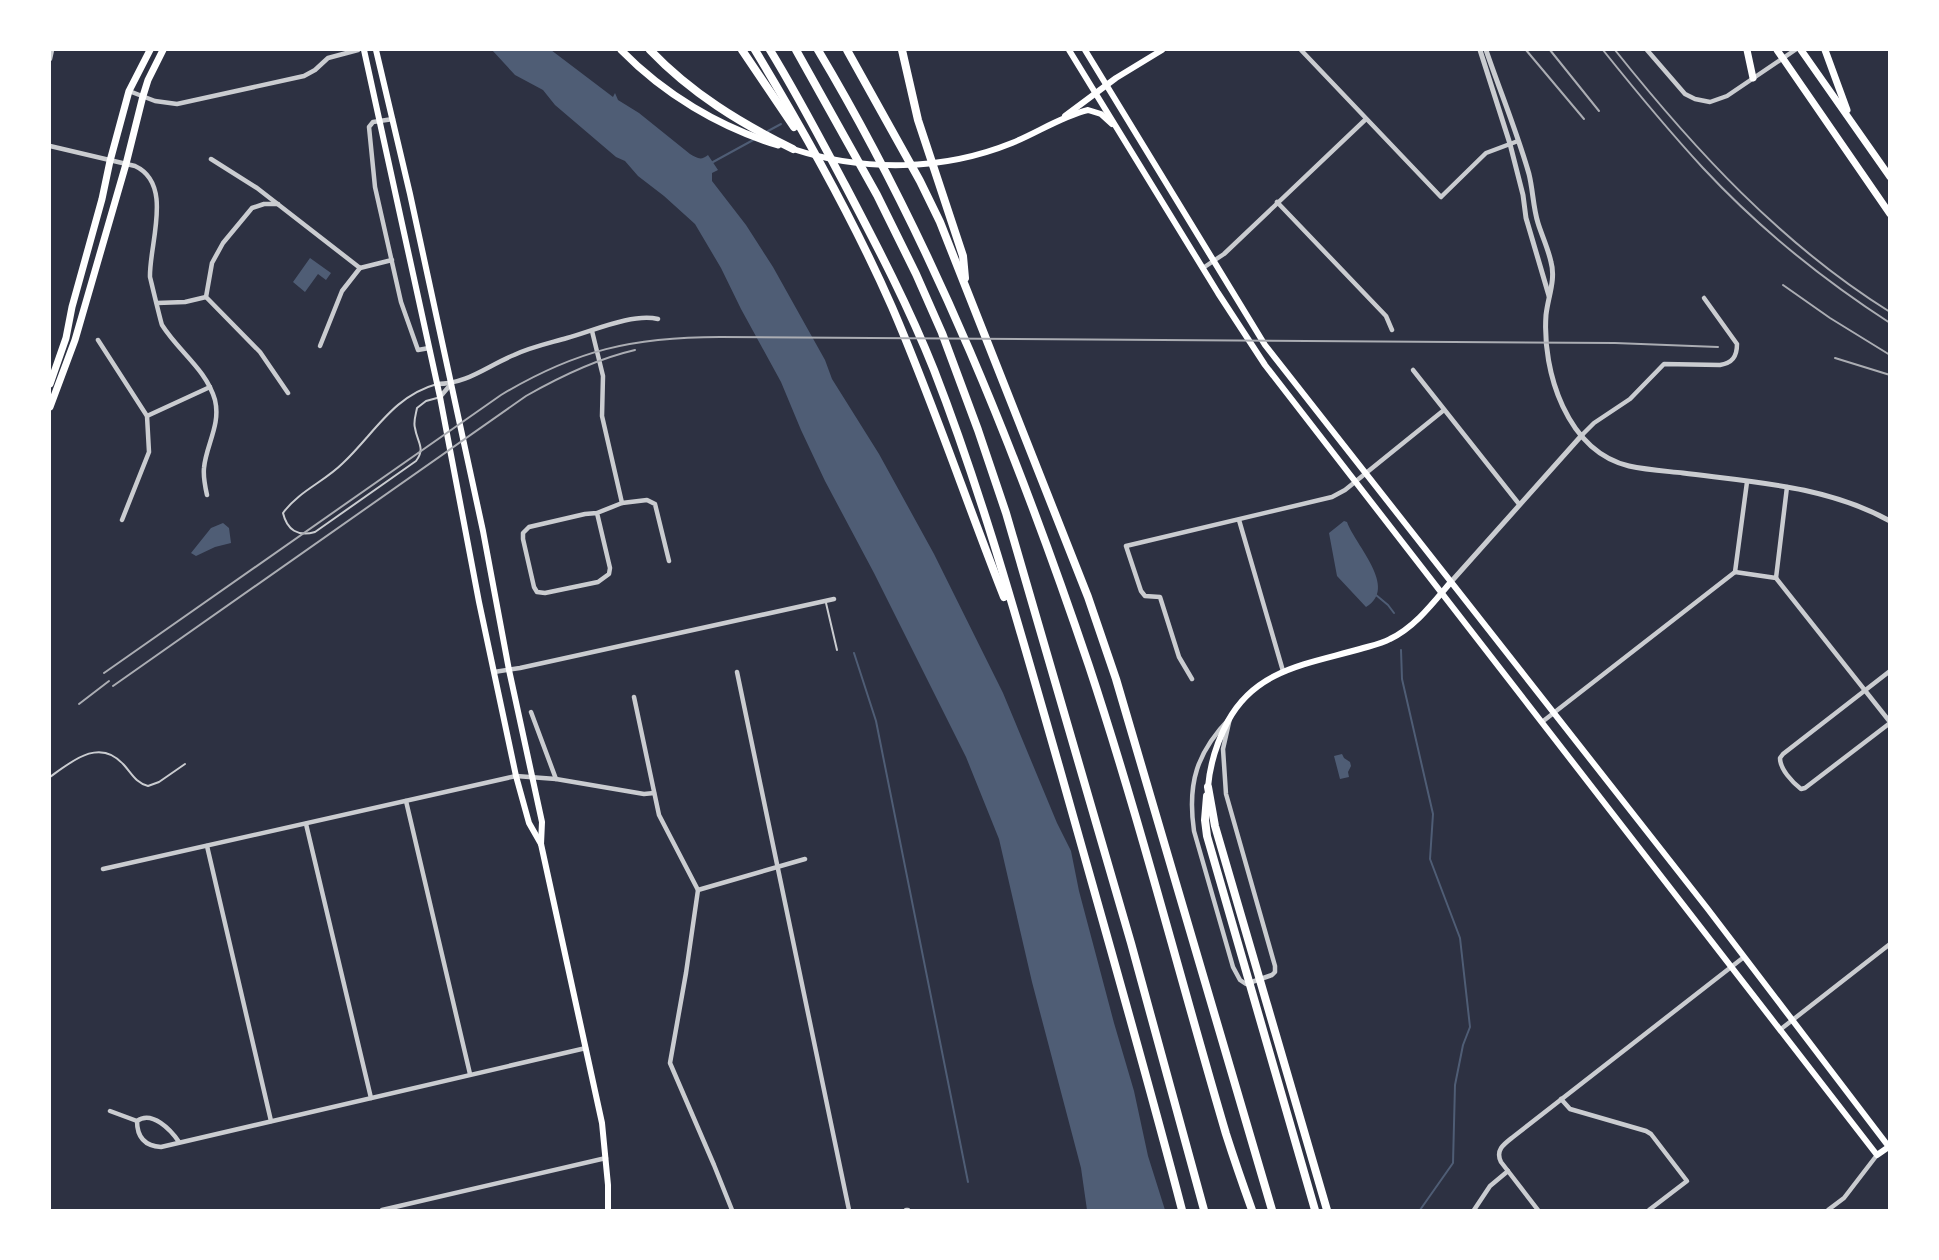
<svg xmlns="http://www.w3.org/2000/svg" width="1939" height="1260" font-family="'Golos Text',sans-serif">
<rect width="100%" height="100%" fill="#2d3142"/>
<!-- water -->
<g fill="#4f5d75">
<path d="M 492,50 L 551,50 L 613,97 L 615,93 L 618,100 L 639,113 L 690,154 C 697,158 701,161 708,155 L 718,170 L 712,173 L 712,181 L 746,225 L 773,267 L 825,360 L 832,379 L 879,454 L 934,554 L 1003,693 L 1057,823 L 1071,851 L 1079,891 L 1114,1023 L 1134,1091 L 1148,1156 L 1165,1210 L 1087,1210 L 1081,1168 L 1032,982 L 999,839 L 966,757 L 874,573 L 825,481 L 801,430 L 781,382 L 741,309 L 721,268 L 695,224 L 664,196 L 638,176 L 625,161 L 616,157 L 555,105 L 543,90 L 515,75 Z"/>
<path d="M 310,258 L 331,273 L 326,280 L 318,274 L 305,292 L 293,282 Z"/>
<path d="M 1344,521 L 1347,522 C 1355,545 1399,588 1366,607 L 1337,576 L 1329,533 Z"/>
<path d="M 223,523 L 229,528 L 231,543 L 215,547 L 196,556 L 191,553 L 211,528 Z"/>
<path d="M 1342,754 L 1344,758 L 1350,762 L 1351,766 L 1348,772 L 1349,777 L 1340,779 L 1334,756 Z"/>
</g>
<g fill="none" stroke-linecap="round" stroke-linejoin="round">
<!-- stream -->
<g stroke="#4f5d75" stroke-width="2">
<path d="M 768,131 L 781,124"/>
<path d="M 713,162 L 755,139"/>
<path d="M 1376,595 L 1388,605 L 1394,613"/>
<path d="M 1401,650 L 1402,679 L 1433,814 L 1430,859 L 1460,938 L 1470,1027 L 1463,1045 L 1455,1085 L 1453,1163 L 1420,1210"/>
<path d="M 854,653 L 876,721 L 968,1182"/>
</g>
<!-- service -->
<g stroke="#caccd0" stroke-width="2">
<path d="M 437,384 C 393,396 374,434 343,463 C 324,482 299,491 283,513 C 287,530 298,537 315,532 L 416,461 C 426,448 417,442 415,428 C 413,422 416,414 417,408 L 426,401 L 437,398"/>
<path d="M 826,603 L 837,650"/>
<path d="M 50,777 C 72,761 100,737 124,765 C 132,774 136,783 148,786 L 159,782 L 185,764"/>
</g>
<!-- minor -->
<g stroke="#caccd0" stroke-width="4.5">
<path d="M 1301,50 L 1441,197 L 1486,153 L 1518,141"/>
<path d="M 1647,50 L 1685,94 L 1695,99 L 1710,102 L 1727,96 L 1795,50"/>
<path d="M 50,59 L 52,50"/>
<path d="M 129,91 L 155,101 L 177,104 L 304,76 L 315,70 L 328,58 L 358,50"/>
<path d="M 393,119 L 373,122 L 369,127 L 375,187 L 401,302 L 418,350 L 429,348"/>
<path d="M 50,146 L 135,166 C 174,184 149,244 150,277 C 151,281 161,323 162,325 C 179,352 206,369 215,400 C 221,425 206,445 204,468 C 203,477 205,486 207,495"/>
<path d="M 211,159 L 257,188 L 360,268 L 392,260"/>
<path d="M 1277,202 L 1386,316 L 1392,330"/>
<path d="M 278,204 L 264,204 L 252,208 L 223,243 L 212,263 L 206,297 L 260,352 L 288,393"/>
<path d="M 1203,268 L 1224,254 L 1366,119"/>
<path d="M 157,303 L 185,302 L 206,297"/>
<path d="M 592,331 L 603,376 L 602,416 L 622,503"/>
<path d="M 98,340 L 147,416 L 149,452 L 122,520"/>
<path d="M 320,346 L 342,291 L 360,268"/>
<path d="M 1413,370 L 1519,504"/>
<path d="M 437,384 C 467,384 487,366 514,355 C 531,347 550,343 567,338 C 593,331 632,313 658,319"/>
<path d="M 440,397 L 451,384"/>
<path d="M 147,416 L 210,387"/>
<path d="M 1582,435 L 1594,423 L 1630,399 L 1664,364 L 1720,365 C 1732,363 1737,357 1737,344 L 1704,298"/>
<path d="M 597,513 L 610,568 L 609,574 L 598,582 L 545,593 L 537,592 L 534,587 L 523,539 L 523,533 L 529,527 L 585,514 L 597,513 L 622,503 L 647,500 L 655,504 L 669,561"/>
<path d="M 1239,520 L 1283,671"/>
<path d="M 1735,572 L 1776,578 L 1890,722"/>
<path d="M 1735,572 L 1747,482"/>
<path d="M 1776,578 L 1787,487"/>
<path d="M 1890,671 L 1783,754 L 1780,758 C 1780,769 1792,782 1801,789 L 1805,788 L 1890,723"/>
<path d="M 494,672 L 520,668 L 834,599"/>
<path d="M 737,672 L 849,1210"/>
<path d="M 1192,679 L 1179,657 L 1160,597 L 1145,596 L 1141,591 L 1126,546 L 1332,497 L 1345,490 L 1444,410"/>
<path d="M 634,697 L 659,815 L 698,890 L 686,973 L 670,1063 L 714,1165 L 732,1210"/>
<path d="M 531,712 L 556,779"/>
<path d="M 1230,718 L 1223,749 L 1226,794 L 1275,966 L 1275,972 L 1272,975 L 1246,984 L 1240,980 L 1233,967 L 1194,831 C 1187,783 1197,752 1230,718 Z"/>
<path d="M 1542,722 L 1735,572"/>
<path d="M 406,801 L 470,1074"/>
<path d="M 306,824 L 371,1098"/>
<path d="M 207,846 L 271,1121"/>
<path d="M 103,869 L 516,776 L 556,779 L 644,794 L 654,793"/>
<path d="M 698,890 L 805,859"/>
<path d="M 1781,1029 L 1890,944"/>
<path d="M 1561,1099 L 1570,1109 L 1646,1131 L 1651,1134 L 1687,1181 L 1649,1210"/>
<path d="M 110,1111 L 137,1121 C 137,1137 145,1146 161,1147 L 586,1048"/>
<path d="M 137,1121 C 152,1110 171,1130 179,1142"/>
<path d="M 382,1210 L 606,1158"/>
<path d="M 906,1210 L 908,1210"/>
<path d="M 1474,1210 L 1490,1186 L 1508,1171"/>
<path d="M 1538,1210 L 1501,1162 C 1495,1150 1504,1144 1513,1137 L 1744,957"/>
<path d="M 1828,1210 L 1844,1198 L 1877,1155"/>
</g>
<!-- tertiary -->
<g stroke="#caccd0" stroke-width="5">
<path d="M 1480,50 L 1510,144 L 1523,195 L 1526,218 L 1549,296"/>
<path d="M 1486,50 C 1500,91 1517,132 1529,174 C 1533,190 1533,207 1538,223 C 1542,236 1548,248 1551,262 C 1556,279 1548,297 1546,315 C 1542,372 1567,451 1629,466 C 1647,470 1665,471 1683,473 C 1753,482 1827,486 1890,521"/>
<path d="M 1450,583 L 1582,435"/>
</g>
<!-- secondary -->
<g stroke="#fff" stroke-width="6">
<path d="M 364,50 L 440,397 L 479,602 L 516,776 L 529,823 L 541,844"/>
<path d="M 376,50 L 410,194 L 483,531 L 509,670 L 542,822 L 541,844 L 602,1123 L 608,1185 L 608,1210"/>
<path d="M 1069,50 L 1218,293 L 1265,365 L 1877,1155 L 1890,1146"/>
<path d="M 1085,50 L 1265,345 L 1707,908 L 1889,1147"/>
<path d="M 1065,116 L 1116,78 L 1162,50"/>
<path d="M 793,149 C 864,172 943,171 1012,143 C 1037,133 1062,116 1088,110 L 1101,114 L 1112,124"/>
<path d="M 1208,787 C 1210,763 1217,742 1228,721 C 1256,669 1308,664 1360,649 C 1370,646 1381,644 1390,639 C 1415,627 1433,603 1450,583"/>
</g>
<!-- primary -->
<g stroke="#fff" stroke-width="7">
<path d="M 621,50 C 664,94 719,127 778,145"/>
<path d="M 1747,50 L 1753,78"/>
<path d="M 1777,50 L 1890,214"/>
<path d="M 1801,50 L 1890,177"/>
<path d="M 1825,50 L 1847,110"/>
<path d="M 50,384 L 66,338 L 72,307 L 102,199 L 110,161 L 129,91 L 150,50"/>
<path d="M 50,407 L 75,340 L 126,164 L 143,96 L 148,80 L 163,50"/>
</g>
<!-- motorway -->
<g stroke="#fff" stroke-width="8">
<path d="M 650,50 C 691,93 740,123 793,149"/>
<path d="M 742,50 L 794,127"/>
<path d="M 755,50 C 805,133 853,218 892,307 C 933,402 966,501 1004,597"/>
<path d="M 770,50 C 797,94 821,140 845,185 C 877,246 909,307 934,370 C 985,501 1022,638 1061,773 C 1102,919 1144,1064 1182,1210"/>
<path d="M 796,50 L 877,195 L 916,274 L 942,333 L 978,430 L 1006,513 L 1131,943 L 1204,1210"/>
<path d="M 818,50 C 933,243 1017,453 1089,666 C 1140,820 1180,978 1226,1134 C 1234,1159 1243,1185 1252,1210"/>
<path d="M 847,50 L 920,181 L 940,222 L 1088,597 L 1116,679 L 1272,1210"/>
<path d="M 902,50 L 918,120 L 963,256 L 965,278"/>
<path d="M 1208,787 L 1215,826 L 1327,1210"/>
<path d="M 1207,796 L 1205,820 L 1207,836 L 1315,1210"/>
</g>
<!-- rail -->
<g stroke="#abadb3" stroke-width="2">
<path d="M 1526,50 L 1584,119"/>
<path d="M 1550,50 L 1599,111"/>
<path d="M 1603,50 C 1635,90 1668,130 1703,168 C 1758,227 1822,279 1890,323"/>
<path d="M 1615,50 C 1694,149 1781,244 1890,312"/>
<path d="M 1783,285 L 1830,318 L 1890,355"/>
<path d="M 1835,358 L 1890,375"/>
<path d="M 104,673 L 501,395 C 576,350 633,337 720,337 L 1615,343 L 1718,347"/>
<path d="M 113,686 L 526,396 C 561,376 596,359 635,350"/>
<path d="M 79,704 L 109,681"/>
</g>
</g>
<!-- border -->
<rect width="1939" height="1260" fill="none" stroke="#ffffff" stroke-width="102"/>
</svg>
